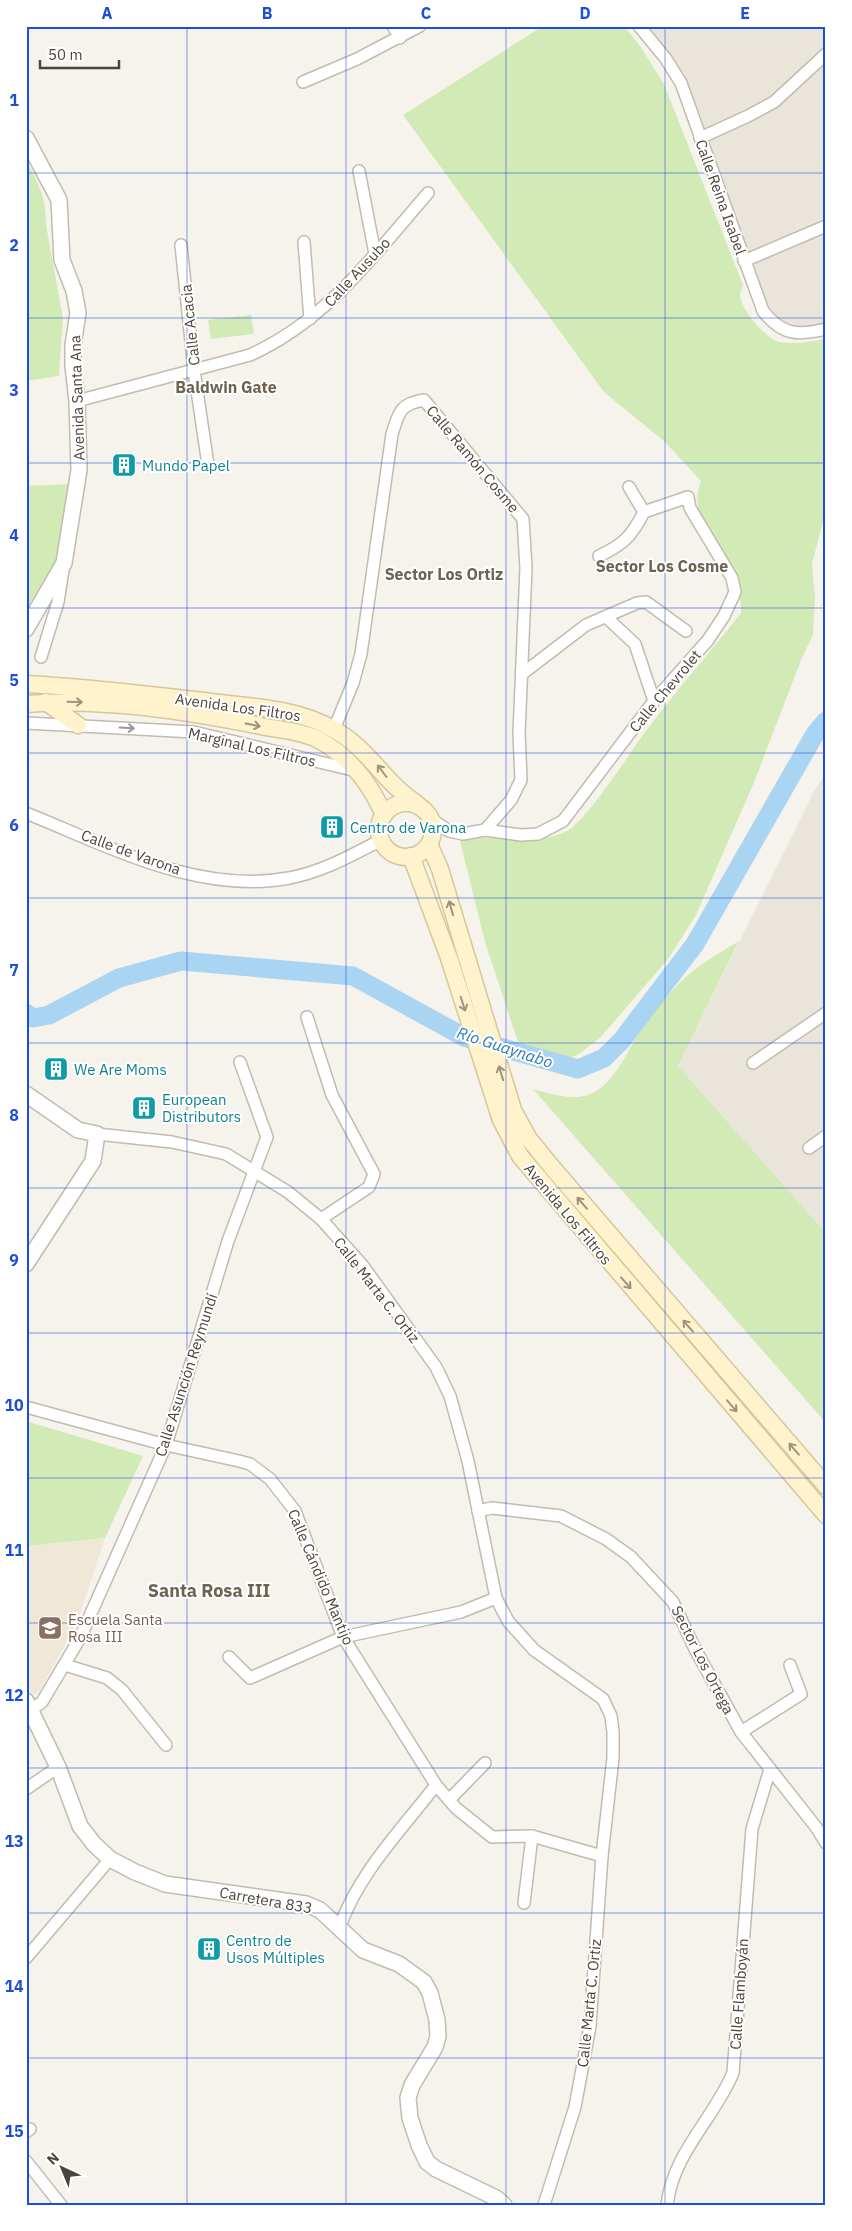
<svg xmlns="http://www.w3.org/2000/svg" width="852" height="2231" font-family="'IBM Plex Sans',sans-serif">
<rect width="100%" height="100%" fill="#f6f3ec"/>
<!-- residential -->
<g fill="#eae5da">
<path d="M 639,26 L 826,26 L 826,329 L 803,333 L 771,320 L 688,103 Z"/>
<path d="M 826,772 L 826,1233 L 678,1066 L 813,793 Z"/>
</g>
<!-- education -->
<path fill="#efe8d6" d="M 105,1538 L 79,1616 L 67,1641 L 40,1690 L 35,1694 L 30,1693 L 26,1688 L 26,1546 Z"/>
<!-- green -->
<g fill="#d2eab5">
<path d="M 543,26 L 624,26 L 640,46 L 664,84 L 743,285 C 742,288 740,292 740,296 C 742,311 765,338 779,342 C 794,345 811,341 826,339 L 826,510 L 812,564 L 815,597 L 813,635 L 801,660 L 753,785 L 696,915 L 668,959 L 600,1038 L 579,1054 L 559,1062 L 551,1062 L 521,1051 L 485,942 L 460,841 C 494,832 532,847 565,832 C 587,822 629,753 646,731 C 676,691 710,652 741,613 C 744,565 682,530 701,481 L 665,442 L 604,392 L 403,115 Z"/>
<path d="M 26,160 C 38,182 47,200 46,225 L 63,318 L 59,376 L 26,381 Z"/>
<path d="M 251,315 L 254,334 L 211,339 L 208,320 Z"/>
<path d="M 70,484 L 57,559 L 26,611 L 26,486 Z"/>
<path d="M 739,941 L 678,1066 L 826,1233 L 826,1423 L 533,1089 C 548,1093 562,1098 578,1097 C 612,1094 625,1053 641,1030 C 651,1017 661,1003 672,991 C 690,969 715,956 739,941 Z"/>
<path d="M 26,1421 L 143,1456 L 105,1538 L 26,1546 Z"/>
</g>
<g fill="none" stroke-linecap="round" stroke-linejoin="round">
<!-- river -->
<path stroke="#a9d4f2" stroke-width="19" d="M 26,1013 L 33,1018 L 49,1015 L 119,978 L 181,961 L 353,976 L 464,1037 L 578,1069 L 604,1058 L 622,1040 L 695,944 L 815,734 L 826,721"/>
<defs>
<g id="minor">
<path d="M 393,26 L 400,38"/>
<path d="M 639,26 L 666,59 L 681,83 L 763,311 C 782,335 797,336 826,329"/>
<path d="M 303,82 L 357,59 L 420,26"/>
<path d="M 700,138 L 748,116 L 774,102 L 826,54"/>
<path d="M 359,171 L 375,254"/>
<path d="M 304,242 L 310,319"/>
<path d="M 181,245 L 194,370 L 208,465"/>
<path d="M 744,261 L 826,226"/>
<path d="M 77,401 L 250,355 C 326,321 375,254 428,193"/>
<path d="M 599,556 C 624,544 631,537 644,512"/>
<path d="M 606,617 L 635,644 L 654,701"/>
<path d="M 41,657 L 58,602 L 63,570"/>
<path d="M 522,674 L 586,625 L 637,603 L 646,602 L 686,631"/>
<path d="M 26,723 L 194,732 L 357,771"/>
<path d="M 334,729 L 353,683 L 361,654 L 392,434 C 399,413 399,404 424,400 L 523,519 L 526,568 L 519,733 L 521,780 L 511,800 L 485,830"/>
<path d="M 26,813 C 108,846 199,895 289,878 C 322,872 352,855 381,840"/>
<path d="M 431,819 L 449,831 L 463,834 L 485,830 L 521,835 L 538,834 L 563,821 L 654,701 L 708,640 L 724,616 L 735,592 L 732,578 L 690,508 L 688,497 L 644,512 L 629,487"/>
<path d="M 307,1017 L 332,1095 L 374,1174 L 369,1187 L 321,1219"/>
<path d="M 753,1063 L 826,1013"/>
<path d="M 97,1134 L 172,1142 L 226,1154 L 288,1192 L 321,1219 L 363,1266 L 436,1367 L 450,1396 L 468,1461 L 496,1598 L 508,1621 L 534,1650 L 603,1699 L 611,1716 L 613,1732 L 613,1758 L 602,1856 L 590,2026 L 575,2107 L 544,2205"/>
<path d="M 809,1148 L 826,1136"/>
<path d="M 26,1407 L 166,1445 L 239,1461 L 250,1464 L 270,1479 L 295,1511 L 343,1637 L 436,1785 L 456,1808 L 492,1837 L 532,1836 L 602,1856"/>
<path d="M 478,1511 L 492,1508 L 561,1516 L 606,1539 L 631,1557 L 673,1602 L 695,1649 L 741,1732 L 816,1827 L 826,1843"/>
<path d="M 229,1657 L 250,1678 L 343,1637 L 461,1612 L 496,1598"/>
<path d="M 65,1665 L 107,1678 L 122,1690 L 166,1745"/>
<path d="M 31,1710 L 42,1702 L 80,1638 L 166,1445 L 228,1241 L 267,1137 L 240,1062"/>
<path d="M 741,1732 L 801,1694 L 790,1665"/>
<path d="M 26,1789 L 58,1767"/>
<path d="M 449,1800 L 485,1763"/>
<path d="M 524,1903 L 532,1836"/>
<path d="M 340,1926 C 359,1873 402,1829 436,1785"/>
<path d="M 26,1958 L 110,1859"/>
<path d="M 26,2132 L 30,2129"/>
<path d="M 26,2161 L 61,2205"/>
<path d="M 667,2205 C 673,2153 713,2120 733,2073 L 752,1829 L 770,1769"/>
</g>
<g id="tertiary">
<path d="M 26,138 L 59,200 L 62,260 L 74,291 L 78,313 L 73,345 L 73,366 L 77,401 L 79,470 L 64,563 L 26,629"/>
<path d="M 26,1094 L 78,1130 L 97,1134 L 93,1161 L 26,1264"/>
<path d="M 26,1701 L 58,1767 L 80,1826 L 94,1844 L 110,1859 L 135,1872 L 165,1884 L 306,1904 L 320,1910 L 363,1950 L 399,1964 L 424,1982 L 430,1993 L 437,2020 L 438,2036 L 435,2047 L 412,2085 L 408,2098 L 410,2118 L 419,2145 L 427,2162 L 436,2169 L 496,2198 L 504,2205"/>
</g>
<g id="secondary">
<path d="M 26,684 C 88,687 150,695 211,702 C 252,707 297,708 333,729 C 371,750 383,782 417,804"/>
<path d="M 46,702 L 78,725"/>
<path d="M 26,704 C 104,698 185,711 261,726 C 279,730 301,731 317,739 C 348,755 370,783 384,815"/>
<circle cx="406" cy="830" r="27"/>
<path d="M 429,844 L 440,869 L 513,1110 L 529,1139 L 551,1166 L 826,1486"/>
<path d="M 411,856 L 449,958 L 501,1120 L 520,1156 L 826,1515"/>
</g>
</defs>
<!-- minor casing -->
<use href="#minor" stroke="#c2bbae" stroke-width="14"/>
<!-- tertiary casing -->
<use href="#tertiary" stroke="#c2bbae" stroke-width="18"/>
<!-- secondary casing -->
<use href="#secondary" stroke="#d6c79b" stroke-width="19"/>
<!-- minor -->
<use href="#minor" stroke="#fff" stroke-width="11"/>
<!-- tertiary -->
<use href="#tertiary" stroke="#fff" stroke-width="15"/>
<!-- secondary -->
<use href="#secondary" stroke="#fff3cd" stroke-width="16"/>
</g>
<!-- one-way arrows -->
<defs><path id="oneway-shaft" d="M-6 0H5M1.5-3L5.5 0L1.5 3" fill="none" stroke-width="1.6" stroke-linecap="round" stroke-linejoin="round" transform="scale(1.25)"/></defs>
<g stroke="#9c937c">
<use href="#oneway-shaft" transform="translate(75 702) rotate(1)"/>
<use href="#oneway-shaft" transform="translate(253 725) rotate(11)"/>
<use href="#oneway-shaft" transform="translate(382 771) rotate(-127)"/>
<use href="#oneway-shaft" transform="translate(451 908) rotate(-106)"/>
<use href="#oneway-shaft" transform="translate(463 1004) rotate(72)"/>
<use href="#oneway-shaft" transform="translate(501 1073) rotate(-107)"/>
<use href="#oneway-shaft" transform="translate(582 1203) rotate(-131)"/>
<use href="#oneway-shaft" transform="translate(626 1283) rotate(49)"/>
<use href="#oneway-shaft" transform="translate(688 1326) rotate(-131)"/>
<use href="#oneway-shaft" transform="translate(732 1406) rotate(49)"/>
<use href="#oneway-shaft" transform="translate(794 1449) rotate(-131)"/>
</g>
<use stroke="#9c9892" href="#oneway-shaft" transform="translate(127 728) rotate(3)"/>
<!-- grid -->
<path fill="none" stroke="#1d4ed8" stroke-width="1" stroke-opacity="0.55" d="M 187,26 L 187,2205M 346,26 L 346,2205M 506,26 L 506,2205M 665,26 L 665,2205M 26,173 L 826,173M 26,318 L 826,318M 26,463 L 826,463M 26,608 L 826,608M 26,753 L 826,753M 26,898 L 826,898M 26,1043 L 826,1043M 26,1188 L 826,1188M 26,1333 L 826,1333M 26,1478 L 826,1478M 26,1623 L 826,1623M 26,1768 L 826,1768M 26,1913 L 826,1913M 26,2058 L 826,2058"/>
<!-- icons -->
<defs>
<symbol id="building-square" viewBox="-11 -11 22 22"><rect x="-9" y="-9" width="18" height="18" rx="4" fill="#0f9aa8" stroke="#fff"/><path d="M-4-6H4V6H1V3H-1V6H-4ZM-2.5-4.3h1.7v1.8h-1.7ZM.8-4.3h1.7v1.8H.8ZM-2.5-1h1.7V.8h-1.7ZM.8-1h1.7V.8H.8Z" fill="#fff"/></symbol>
<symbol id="school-square" viewBox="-11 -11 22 22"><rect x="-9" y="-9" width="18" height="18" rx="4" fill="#8d6e63" stroke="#fff"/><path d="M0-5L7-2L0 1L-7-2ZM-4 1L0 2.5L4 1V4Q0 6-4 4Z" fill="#fff"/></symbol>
</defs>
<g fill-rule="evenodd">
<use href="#building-square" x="110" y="451" width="28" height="28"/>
<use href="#building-square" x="318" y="813" width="28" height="28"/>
<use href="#building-square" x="42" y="1055" width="28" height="28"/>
<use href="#building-square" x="130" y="1094" width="28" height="28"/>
<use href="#school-square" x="36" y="1614" width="28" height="28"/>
<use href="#building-square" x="195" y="1935" width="28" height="28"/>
</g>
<g text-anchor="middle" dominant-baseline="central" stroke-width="4" stroke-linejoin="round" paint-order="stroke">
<!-- street labels -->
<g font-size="15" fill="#4b4439" stroke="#fff">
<text transform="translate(721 197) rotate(70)">Calle Reina Isabel</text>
<text transform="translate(357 272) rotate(-47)">Calle Ausubo</text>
<text transform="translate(190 325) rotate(-96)">Calle Acacia</text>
<text transform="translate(77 398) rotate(-92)">Avenida Santa Ana</text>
<text transform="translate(473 459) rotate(50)">Calle Ramón Cosme</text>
<text transform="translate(665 691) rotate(-50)">Calle Chevrolet</text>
<text transform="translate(238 707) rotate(8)">Avenida Los Filtros</text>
<text transform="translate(252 747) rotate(13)">Marginal Los Filtros</text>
<text transform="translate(131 852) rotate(20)">Calle de Varona</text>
<text transform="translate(568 1214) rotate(50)">Avenida Los Filtros</text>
<text transform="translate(377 1290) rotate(52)">Calle Marta C. Ortiz</text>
<text transform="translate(186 1375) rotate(-72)">Calle Asunción Reymundí</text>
<text transform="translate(321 1577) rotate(67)">Calle Cándido Mantijo</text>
<text transform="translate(703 1660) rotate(63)">Sector Los Ortega</text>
<text transform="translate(266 1900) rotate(10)">Carretera 833</text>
<text transform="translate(739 1994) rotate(-86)">Calle Flamboyán</text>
<text transform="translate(589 2003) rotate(-84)">Calle Marta C. Ortiz</text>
</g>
<!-- culture labels -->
<g font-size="15" fill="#0d838f" stroke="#fff" text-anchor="start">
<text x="142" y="465">Mundo Papel</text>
<text x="350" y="827">Centro de Varona</text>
<text x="74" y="1069">We Are Moms</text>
<text x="162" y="1099">European<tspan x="162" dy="17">Distributors</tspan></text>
<text x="226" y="1940">Centro de<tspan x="226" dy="17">Usos Múltiples</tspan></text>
</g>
<!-- education labels -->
<g font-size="15" fill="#785e54" stroke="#fff" text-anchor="start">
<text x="68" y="1619">Escuela Santa<tspan x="68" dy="17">Rosa III</tspan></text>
</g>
<!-- neighbourhood labels -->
<g font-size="16" font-weight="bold" fill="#6e6250" stroke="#fff">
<text x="226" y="387">Baldwin Gate</text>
<text x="662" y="566">Sector Los Cosme</text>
<text x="444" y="574">Sector Los Ortiz</text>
</g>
<!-- water labels -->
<g font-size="16" font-style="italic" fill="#2e7ab2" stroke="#fff">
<text transform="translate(505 1047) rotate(18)">Río Guaynabo</text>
</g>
<!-- quarter labels -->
<g font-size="18" font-weight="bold" fill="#6e6250" stroke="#fff">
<text x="209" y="1590">Santa Rosa III</text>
</g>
</g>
<!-- border -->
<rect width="852" height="2231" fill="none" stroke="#ffffff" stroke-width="55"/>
<!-- north arrow -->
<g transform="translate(62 2168) rotate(316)" stroke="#ffffff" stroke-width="4" paint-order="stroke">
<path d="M0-4L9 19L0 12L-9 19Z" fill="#4b4439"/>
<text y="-8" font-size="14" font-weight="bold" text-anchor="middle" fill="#4b4439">N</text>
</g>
<!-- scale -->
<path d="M40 60v8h79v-8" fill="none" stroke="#4b4439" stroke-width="2.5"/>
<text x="48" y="60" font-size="15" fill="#4b4439" stroke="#ffffff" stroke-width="4" paint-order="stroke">50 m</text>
<rect x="28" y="28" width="796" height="2176" fill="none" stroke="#1d4ed8" stroke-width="2"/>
<g font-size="16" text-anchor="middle" font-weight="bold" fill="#1d4ed8">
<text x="107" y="19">A</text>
<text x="267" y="19">B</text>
<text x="426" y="19">C</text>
<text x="585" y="19">D</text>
<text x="745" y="19">E</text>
<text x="14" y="106">1</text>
<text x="14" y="251">2</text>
<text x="14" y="396">3</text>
<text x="14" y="541">4</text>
<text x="14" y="686">5</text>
<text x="14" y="831">6</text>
<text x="14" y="976">7</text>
<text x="14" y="1121">8</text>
<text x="14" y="1266">9</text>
<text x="14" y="1411">10</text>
<text x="14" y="1556">11</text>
<text x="14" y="1701">12</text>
<text x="14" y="1847">13</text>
<text x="14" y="1992">14</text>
<text x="14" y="2137">15</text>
</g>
</svg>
